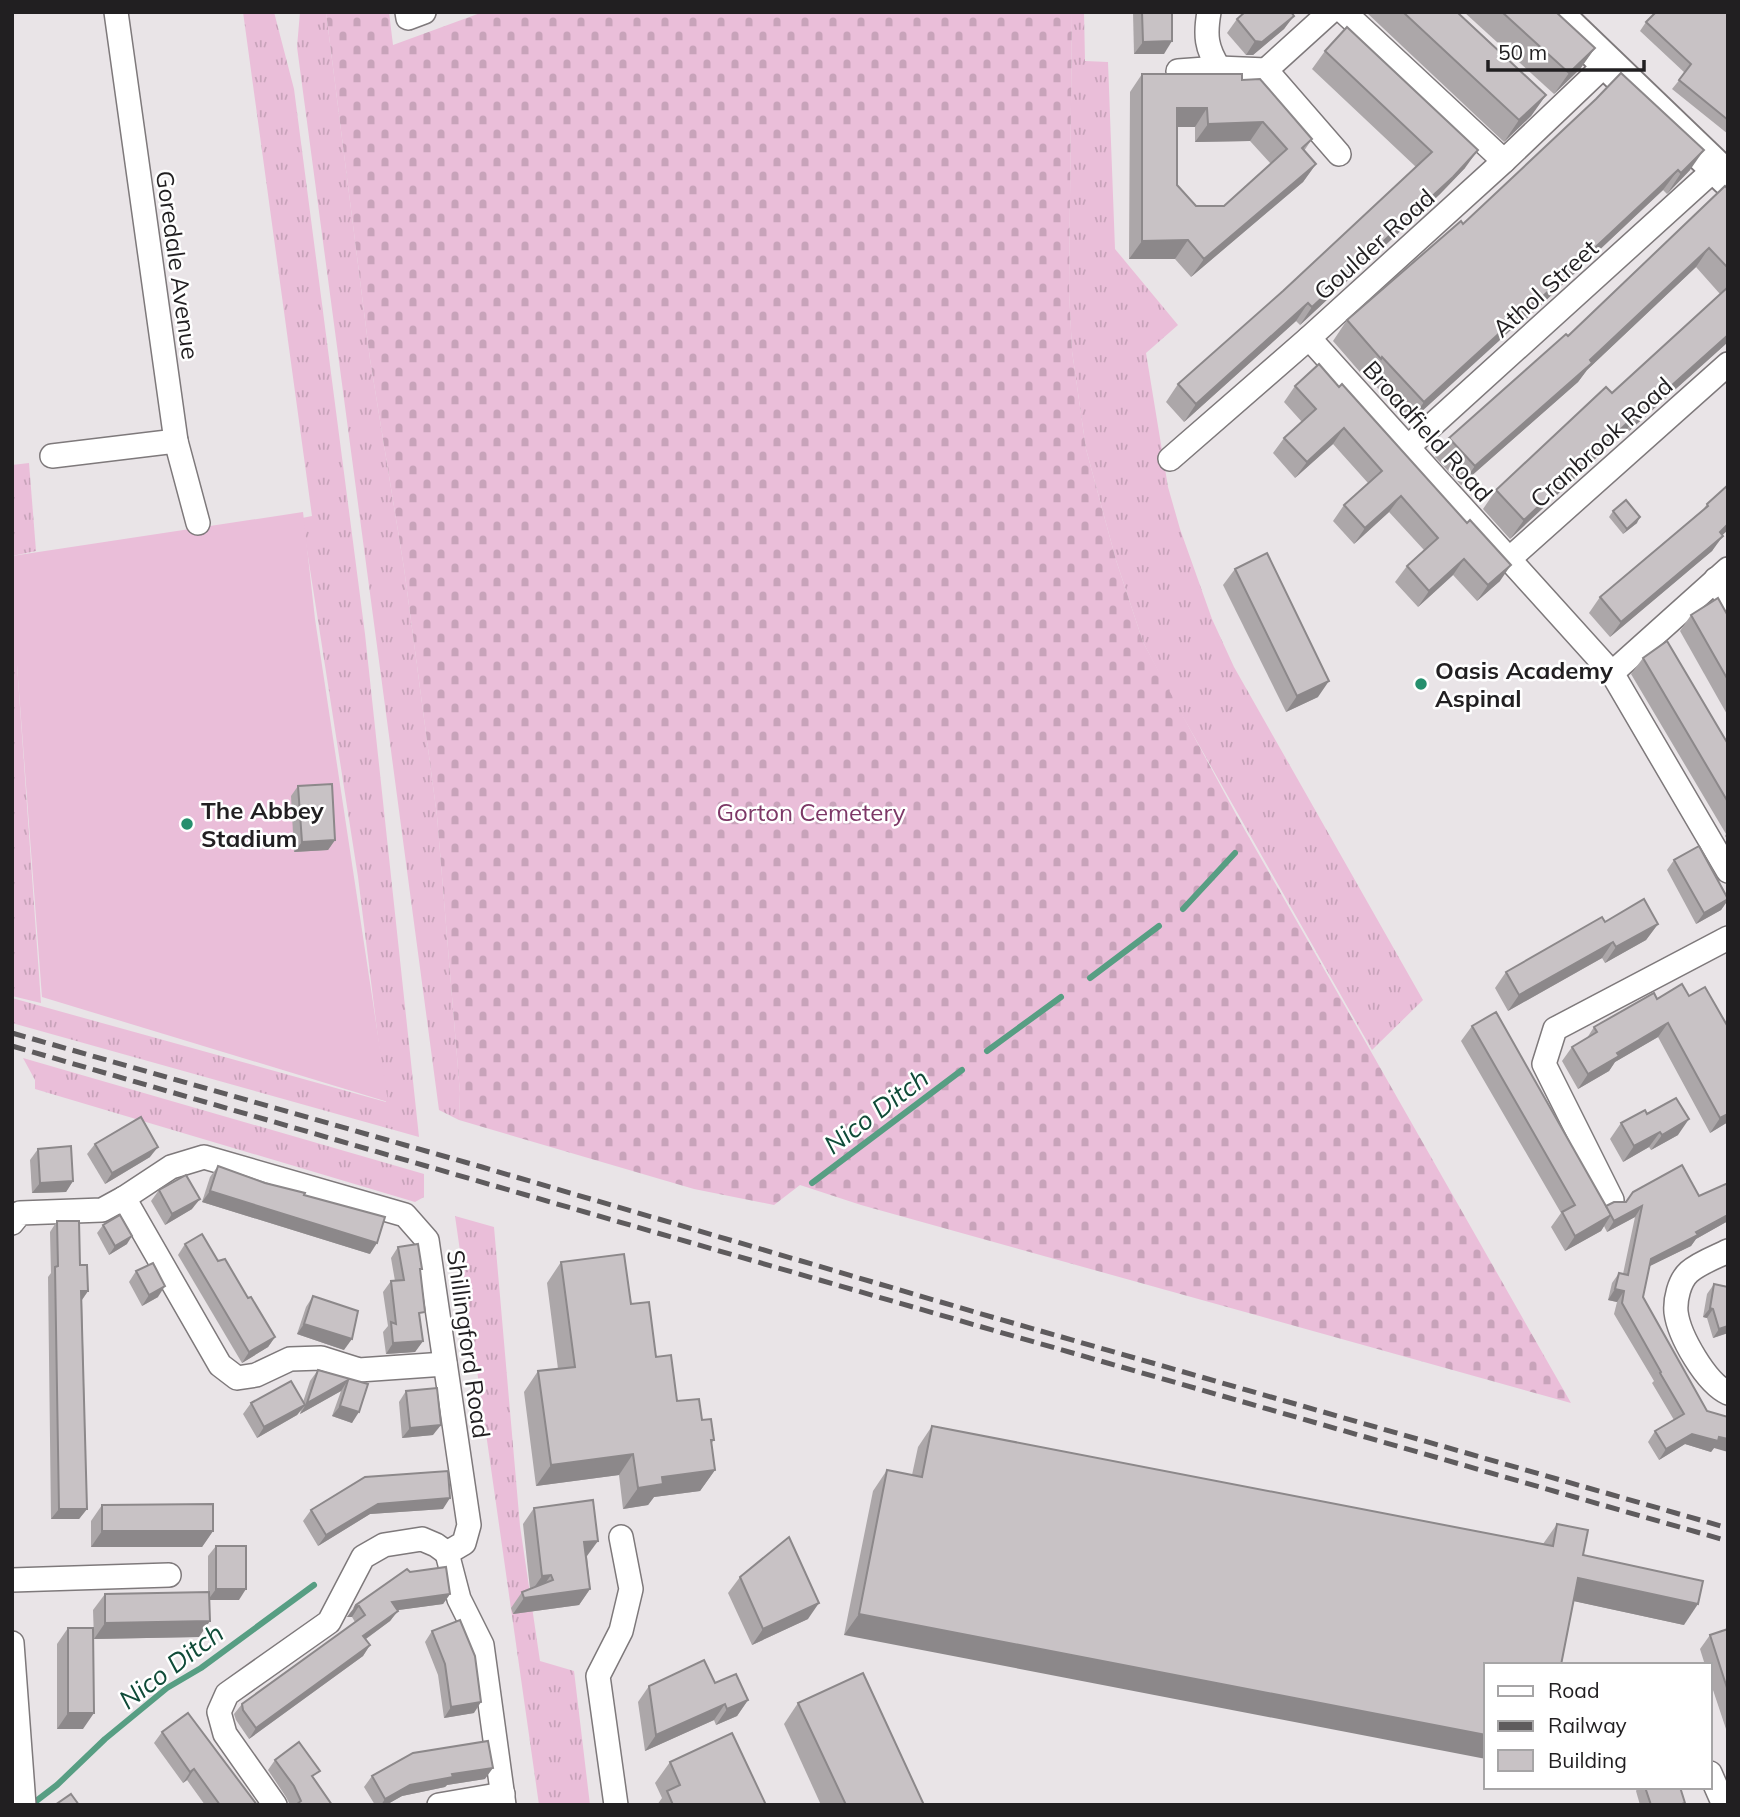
<svg xmlns="http://www.w3.org/2000/svg" width="1740" height="1817" font-family="Mulish,sans-serif">
<defs>
<pattern id="grass-tufts" width="24" height="20" patternUnits="userSpaceOnUse" patternTransform="scale(1.75)"><rect width="24" height="20" fill="#eabed9"/><path d="M3 7l-1-3M5 7V3M7 7l1-3M15 17l-1-3M17 17v-4M19 17l1-3" fill="none" stroke="#c8a3ba"/></pattern>
<pattern id="cemetery-stones" width="16" height="16" patternUnits="userSpaceOnUse" patternTransform="scale(1.75)"><rect width="16" height="16" fill="#eabed9"/><path d="M2 7V4a2 2 0 0 1 4 0v3zM10 15v-3a2 2 0 0 1 4 0v3z" fill="#c8a3ba"/></pattern>
</defs>
<rect width="100%" height="100%" fill="#e9e4e7"/>
<!-- grass -->
<g fill="url(#grass-tufts)">
<path d="M 243,12 L 274,12 L 294,89 L 365,634 L 419,1137 L 12,1023 L 12,998 L 386,1102 L 358,877 L 302,518 L 312,516 Z"/>
<path d="M 300,12 L 326,12 L 370,359 L 404,568 L 437,816 L 460,1093 L 459,1120 L 439,1110 L 297,47 Z"/>
<path d="M 1072,12 L 1084,12 L 1085,61 L 1108,62 L 1115,249 L 1178,325 L 1146,353 L 1168,487 L 1180,529 L 1212,619 L 1234,667 L 1423,1000 L 1372,1050 L 1170,694 L 1143,642 L 1116,560 L 1086,449 L 1072,351 L 1069,290 Z"/>
<path d="M 29,463 L 36,551 L 12,556 L 12,465 Z"/>
<path d="M 12,665 L 17,665 L 41,1003 L 12,996 Z"/>
<path d="M 23,1058 L 424,1174 L 424,1197 L 415,1202 L 35,1089 L 35,1080 Z"/>
<path d="M 455,1216 L 494,1227 L 520,1526 L 540,1661 L 574,1671 L 590,1805 L 539,1805 Z"/>
</g>
<!-- cemetery -->
<path fill="url(#cemetery-stones)" d="M 326,12 L 389,12 L 393,45 L 483,12 L 1072,12 L 1069,290 L 1072,351 L 1086,449 L 1116,560 L 1143,642 L 1238,818 L 1571,1403 L 861,1205 L 800,1185 L 774,1205 L 694,1189 L 459,1120 L 460,1093 L 437,816 L 404,568 L 370,359 Z"/>
<!-- pitch -->
<path fill="#eabed9" d="M 303,512 L 315,619 L 388,1102 L 42,997 L 17,665 L 12,665 L 12,556 Z"/>
<g fill="none" stroke-linecap="round" stroke-linejoin="round">
<!-- stream -->
<g stroke="#579e83" stroke-width="6">
<path d="M 1183,909 L 1235,853"/>
<path d="M 1090,978 L 1159,926"/>
<path d="M 987,1051 L 1061,997"/>
<path d="M 812,1183 L 962,1070"/>
<path d="M 31,1805 L 57,1785 L 105,1739 L 167,1688 L 201,1668 L 314,1585"/>
</g>
<defs>
<g id="street">
<path d="M 116,12 L 176,441 L 198,523"/>
<path d="M 407,12 L 408,18 L 424,12"/>
<path d="M 1209,12 C 1205,35 1206,48 1219,68"/>
<path d="M 1344,12 L 1504,161"/>
<path d="M 1266,70 L 1330,12"/>
<path d="M 1178,71 L 1219,68 L 1266,70 L 1339,154"/>
<path d="M 1309,338 L 1612,673 L 1728,871"/>
<path d="M 1408,447 L 1717,167"/>
<path d="M 52,456 L 176,441"/>
<path d="M 1170,459 L 1309,338 L 1504,161 L 1608,62"/>
<path d="M 1508,560 L 1728,364"/>
<path d="M 1716,579 L 1728,601"/>
<path d="M 1612,673 L 1728,569"/>
<path d="M 124,1198 L 220,1365 L 237,1378 L 256,1375 L 290,1359 L 321,1358 L 359,1370 L 445,1364"/>
<path d="M 1612,1200 L 1544,1064 L 1555,1029 L 1728,938"/>
<path d="M 12,1223 L 20,1213 L 102,1210 L 124,1198 L 171,1167 L 204,1157 L 405,1215 L 427,1240 L 469,1525 L 464,1543 L 447,1553"/>
<path d="M 1728,1251 C 1716,1257 1699,1263 1689,1272 C 1679,1281 1675,1300 1676,1312 C 1679,1336 1706,1383 1728,1393"/>
<path d="M 447,1553 L 459,1599 L 482,1645 L 504,1805"/>
<path d="M 12,1580 L 169,1575"/>
<path d="M 12,1643 L 24,1805"/>
<path d="M 1710,1773 L 1724,1805"/>
<path d="M 275,1805 L 225,1734 L 219,1712 L 227,1694 L 329,1622 L 363,1557 L 384,1545 L 422,1539 L 436,1545 L 447,1553"/>
<path d="M 439,1805 L 503,1794"/>
<path d="M 616,1805 L 598,1676 L 621,1631 L 631,1589 L 621,1537"/>
</g>
<path id="secondary" d="M 1554,12 L 1728,179"/>
</defs>
<!-- street casing -->
<use href="#street" stroke="#7e797b" stroke-width="26"/>
<!-- secondary casing -->
<use href="#secondary" stroke="#7e797b" stroke-width="37"/>
<!-- street -->
<use href="#street" stroke="#fff" stroke-width="23"/>
<!-- secondary -->
<use href="#secondary" stroke="#fff" stroke-width="33"/>
<!-- rail -->
<g stroke="#5e5b5d" stroke-width="5" stroke-dasharray="14 7" stroke-linecap="butt">
<path d="M 12,1033 L 482,1167 L 978,1313 L 1728,1528"/>
<path d="M 12,1046 L 975,1325 L 1728,1541"/>
</g>
</g>
<!-- wall -->
<g fill="#aca7a9" fill-rule="evenodd">
<path d="M 1133,12 L 1172,12 L 1164,54 L 1134,54 Z"/>
<path d="M 1366,12 L 1457,12 L 1546,95 L 1531,116 L 1504,142 Z"/>
<path d="M 1464,12 L 1556,12 L 1595,48 L 1580,69 L 1554,94 Z"/>
<path d="M 1728,12 L 1728,134 L 1672,89 L 1685,73 L 1640,31 L 1646,22 Z"/>
<path d="M 1293,15 L 1284,29 L 1253,55 L 1246,55 L 1227,33 L 1237,19 Z"/>
<path d="M 1325,51 L 1465,168 L 1440,194 L 1300,325 L 1296,321 L 1184,422 L 1166,402 L 1178,384 L 1283,291 L 1416,167 L 1312,69 Z"/>
<path d="M 1142,74 L 1242,80 L 1312,139 L 1304,151 L 1316,164 L 1303,182 L 1191,277 L 1175,259 L 1129,259 L 1130,92 ZM 1177,127 L 1195,127 L 1195,142 L 1250,141 L 1271,164 L 1224,206 L 1196,206 L 1177,185 Z"/>
<path d="M 1596,99 L 1690,170 L 1667,194 L 1663,190 L 1525,320 L 1524,318 L 1410,422 L 1368,378 L 1366,379 L 1333,341 L 1347,320 L 1463,224 Z"/>
<path d="M 1728,189 L 1728,342 L 1629,431 L 1627,429 L 1510,539 L 1483,509 L 1496,490 L 1612,393 L 1720,294 L 1696,267 L 1587,370 L 1578,382 L 1461,485 L 1435,457 L 1449,438 L 1568,336 Z"/>
<path d="M 1319,364 L 1500,581 L 1477,601 L 1453,575 L 1418,607 L 1395,582 L 1407,566 L 1424,550 L 1389,512 L 1354,544 L 1333,521 L 1344,505 L 1368,483 L 1333,444 L 1295,478 L 1273,453 L 1284,438 L 1302,422 L 1284,402 L 1295,386 Z"/>
<path d="M 1728,485 L 1728,530 L 1722,535 L 1712,551 L 1610,637 L 1589,613 L 1600,597 L 1702,511 L 1707,504 Z"/>
<path d="M 1613,511 L 1637,523 L 1623,534 L 1609,517 Z"/>
<path d="M 1235,569 L 1318,697 L 1286,712 L 1223,585 Z"/>
<path d="M 1691,615 L 1728,616 L 1728,716 L 1680,631 Z"/>
<path d="M 1643,658 L 1728,744 L 1728,841 L 1725,836 L 1726,834 L 1631,674 Z"/>
<path d="M 298,786 L 335,840 L 328,850 L 294,852 L 291,796 Z"/>
<path d="M 1674,860 L 1728,900 L 1721,910 L 1696,924 L 1667,870 Z"/>
<path d="M 1605,922 L 1658,924 L 1646,940 L 1605,963 L 1602,958 L 1508,1011 L 1495,988 L 1506,972 Z"/>
<path d="M 1689,996 L 1728,1027 L 1728,1122 L 1710,1133 L 1658,1037 L 1615,1062 L 1609,1071 L 1578,1089 L 1562,1061 L 1572,1047 L 1587,1038 L 1594,1027 L 1657,999 Z"/>
<path d="M 1472,1026 L 1606,1206 L 1626,1202 L 1699,1196 L 1728,1183 L 1728,1221 L 1696,1239 L 1691,1246 L 1649,1266 L 1643,1297 L 1714,1448 L 1711,1452 L 1685,1444 L 1659,1460 L 1648,1442 L 1655,1431 L 1674,1420 L 1652,1383 L 1654,1381 L 1614,1314 L 1617,1302 L 1608,1300 L 1612,1283 L 1619,1273 L 1623,1274 L 1635,1217 L 1607,1232 L 1604,1226 L 1601,1231 L 1565,1251 L 1551,1227 L 1561,1213 L 1461,1041 Z"/>
<path d="M 1647,1114 L 1678,1135 L 1651,1150 L 1649,1147 L 1623,1162 L 1610,1139 L 1621,1123 Z"/>
<path d="M 95,1144 L 150,1157 L 105,1184 L 87,1154 Z"/>
<path d="M 38,1149 L 73,1181 L 66,1192 L 32,1193 L 30,1160 Z"/>
<path d="M 218,1166 L 304,1195 L 370,1254 L 202,1202 L 210,1177 Z"/>
<path d="M 159,1190 L 192,1209 L 165,1225 L 151,1201 Z"/>
<path d="M 57,1221 L 80,1265 L 88,1291 L 82,1300 L 87,1509 L 79,1519 L 51,1519 L 48,1277 L 51,1273 L 50,1232 Z"/>
<path d="M 103,1225 L 127,1244 L 109,1255 L 97,1233 Z"/>
<path d="M 185,1244 L 218,1261 L 248,1298 L 275,1337 L 268,1347 L 242,1363 L 178,1255 Z"/>
<path d="M 398,1247 L 422,1269 L 420,1271 L 420,1319 L 423,1341 L 415,1352 L 386,1354 L 383,1332 L 388,1326 L 383,1292 L 391,1281 L 395,1281 L 391,1258 Z"/>
<path d="M 561,1262 L 631,1304 L 677,1401 L 702,1420 L 714,1440 L 711,1444 L 715,1470 L 700,1491 L 654,1497 L 648,1505 L 623,1509 L 619,1475 L 536,1486 L 524,1392 L 538,1371 L 558,1369 L 547,1283 Z"/>
<path d="M 136,1271 L 158,1297 L 142,1306 L 129,1282 Z"/>
<path d="M 1714,1284 L 1728,1287 L 1728,1333 L 1713,1338 L 1707,1318 L 1703,1317 L 1707,1294 Z"/>
<path d="M 313,1296 L 344,1350 L 297,1334 L 306,1307 Z"/>
<path d="M 318,1370 L 368,1384 L 352,1423 L 332,1416 L 341,1391 L 300,1414 L 301,1410 L 297,1415 L 257,1438 L 243,1414 L 251,1403 L 303,1402 L 310,1381 Z"/>
<path d="M 406,1391 L 433,1435 L 402,1438 L 399,1402 Z"/>
<path d="M 932,1426 L 1543,1544 L 1557,1524 L 1583,1555 L 1684,1625 L 1574,1601 L 844,1635 L 873,1491 L 887,1470 L 912,1475 L 918,1447 Z"/>
<path d="M 102,1505 L 213,1531 L 202,1547 L 91,1547 L 91,1521 Z"/>
<path d="M 534,1508 L 587,1556 L 590,1589 L 579,1605 L 513,1614 L 511,1608 L 522,1592 L 530,1589 L 523,1524 Z"/>
<path d="M 443,1509 L 370,1514 L 318,1546 L 303,1521 L 311,1510 Z"/>
<path d="M 216,1546 L 239,1600 L 210,1600 L 199,1637 L 94,1639 L 93,1610 L 105,1594 L 208,1592 L 208,1556 Z"/>
<path d="M 410,1572 L 450,1594 L 443,1604 L 398,1610 L 390,1621 L 366,1639 L 370,1645 L 363,1656 L 249,1739 L 236,1720 L 234,1714 L 242,1704 L 355,1622 L 352,1617 L 347,1617 L 356,1605 Z"/>
<path d="M 740,1577 L 808,1619 L 752,1645 L 728,1593 Z"/>
<path d="M 68,1628 L 83,1729 L 57,1729 L 57,1644 Z"/>
<path d="M 1728,1629 L 1728,1735 L 1710,1681 L 1710,1665 L 1705,1665 L 1700,1649 L 1710,1635 Z"/>
<path d="M 432,1631 L 474,1713 L 444,1718 L 438,1675 L 425,1642 Z"/>
<path d="M 715,1683 L 748,1700 L 737,1716 L 716,1725 L 714,1720 L 645,1751 L 638,1702 L 649,1686 Z"/>
<path d="M 798,1703 L 924,1805 L 821,1805 L 784,1724 Z"/>
<path d="M 162,1732 L 257,1805 L 205,1805 L 187,1780 L 183,1783 L 154,1743 Z"/>
<path d="M 275,1760 L 314,1778 L 332,1805 L 290,1805 L 286,1797 L 268,1770 Z"/>
<path d="M 670,1762 L 766,1805 L 657,1805 L 662,1798 L 655,1783 Z"/>
<path d="M 372,1776 L 485,1779 L 447,1785 L 445,1787 L 402,1796 L 386,1805 L 375,1805 L 364,1787 Z"/>
<path d="M 1638,1787 L 1680,1787 L 1685,1803 L 1684,1805 L 1640,1805 L 1636,1791 Z"/>
</g>
<!-- shaded-wall -->
<g fill="#8c888a">
<path d="M 1291,12 L 1296,12 L 1286,22 L 1294,16 L 1284,29 L 1253,55 L 1246,55 L 1255,41 Z"/>
<path d="M 1172,41 L 1164,54 L 1134,54 L 1143,42 Z"/>
<path d="M 1595,48 L 1580,69 L 1554,94 L 1569,73 Z"/>
<path d="M 1546,95 L 1531,116 L 1504,142 L 1519,120 Z"/>
<path d="M 1177,108 L 1207,108 L 1195,127 L 1164,127 Z"/>
<path d="M 1263,122 L 1250,141 L 1195,142 L 1208,124 Z"/>
<path d="M 1478,150 L 1465,168 L 1440,194 L 1300,325 L 1312,307 Z"/>
<path d="M 1704,150 L 1690,170 L 1667,194 L 1681,173 Z"/>
<path d="M 1316,164 L 1303,182 L 1191,277 L 1204,259 Z"/>
<path d="M 1678,170 L 1663,190 L 1525,320 L 1540,299 Z"/>
<path d="M 1188,240 L 1175,259 L 1129,259 L 1142,241 Z"/>
<path d="M 1709,248 L 1696,267 L 1587,370 L 1578,382 L 1461,485 L 1475,466 L 1590,360 Z"/>
<path d="M 1538,298 L 1524,318 L 1410,422 L 1424,402 Z"/>
<path d="M 1308,303 L 1296,321 L 1184,422 L 1196,404 Z"/>
<path d="M 1728,335 L 1728,342 L 1629,431 L 1642,412 Z"/>
<path d="M 1641,410 L 1627,429 L 1510,539 L 1524,520 Z"/>
<path d="M 1344,428 L 1333,444 L 1295,478 L 1307,462 Z"/>
<path d="M 1401,496 L 1389,512 L 1354,544 L 1365,528 Z"/>
<path d="M 1640,517 L 1637,523 L 1623,534 L 1627,529 Z"/>
<path d="M 1728,524 L 1728,530 L 1709,547 L 1720,532 Z"/>
<path d="M 1723,536 L 1712,551 L 1610,637 L 1621,622 Z"/>
<path d="M 1464,559 L 1453,575 L 1418,607 L 1429,591 Z"/>
<path d="M 1511,565 L 1500,581 L 1477,601 L 1488,585 Z"/>
<path d="M 1329,681 L 1318,697 L 1286,712 L 1297,696 Z"/>
<path d="M 335,840 L 328,850 L 294,852 L 302,842 Z"/>
<path d="M 1728,900 L 1721,910 L 1696,924 L 1704,913 Z"/>
<path d="M 1658,924 L 1646,940 L 1605,963 L 1616,947 Z"/>
<path d="M 1613,942 L 1602,958 L 1508,1011 L 1519,995 Z"/>
<path d="M 1668,1023 L 1658,1037 L 1615,1062 L 1609,1071 L 1578,1089 L 1588,1074 L 1617,1053 Z"/>
<path d="M 1728,1114 L 1728,1122 L 1710,1133 L 1720,1118 Z"/>
<path d="M 1689,1119 L 1678,1135 L 1651,1150 L 1662,1135 Z"/>
<path d="M 1660,1132 L 1649,1147 L 1623,1162 L 1634,1146 Z"/>
<path d="M 158,1147 L 150,1157 L 105,1184 L 112,1173 Z"/>
<path d="M 73,1181 L 66,1192 L 32,1193 L 40,1183 Z"/>
<path d="M 210,1191 L 377,1243 L 370,1254 L 202,1202 Z"/>
<path d="M 200,1199 L 192,1209 L 165,1225 L 172,1214 Z"/>
<path d="M 1642,1206 L 1635,1217 L 1607,1232 L 1614,1221 Z"/>
<path d="M 1611,1215 L 1601,1231 L 1565,1251 L 1575,1236 Z"/>
<path d="M 1728,1215 L 1728,1221 L 1696,1239 L 1691,1246 L 1644,1269 L 1651,1259 Z"/>
<path d="M 132,1236 L 127,1244 L 109,1255 L 115,1246 Z"/>
<path d="M 165,1286 L 158,1297 L 142,1306 L 149,1295 Z"/>
<path d="M 1615,1289 L 1624,1291 L 1617,1302 L 1608,1300 Z"/>
<path d="M 81,1291 L 88,1291 L 81,1301 Z"/>
<path d="M 1710,1308 L 1713,1309 L 1707,1318 L 1703,1317 Z"/>
<path d="M 304,1324 L 352,1339 L 344,1350 L 297,1334 Z"/>
<path d="M 1728,1326 L 1728,1333 L 1713,1338 L 1719,1329 Z"/>
<path d="M 275,1337 L 268,1347 L 242,1363 L 249,1352 Z"/>
<path d="M 423,1341 L 415,1352 L 386,1354 L 393,1343 Z"/>
<path d="M 348,1380 L 341,1391 L 300,1414 L 307,1403 Z"/>
<path d="M 305,1405 L 297,1415 L 257,1438 L 264,1427 Z"/>
<path d="M 340,1406 L 359,1412 L 352,1423 L 332,1416 Z"/>
<path d="M 441,1425 L 433,1435 L 402,1438 L 410,1428 Z"/>
<path d="M 1692,1434 L 1719,1437 L 1728,1439 L 1728,1452 L 1714,1448 L 1711,1452 L 1685,1444 L 1659,1460 L 1666,1449 Z"/>
<path d="M 633,1454 L 619,1475 L 536,1486 L 551,1465 Z"/>
<path d="M 715,1470 L 700,1491 L 654,1497 L 648,1505 L 623,1509 L 638,1488 L 662,1477 Z"/>
<path d="M 450,1498 L 443,1509 L 370,1514 L 318,1546 L 326,1535 L 378,1504 Z"/>
<path d="M 59,1509 L 87,1509 L 79,1519 L 51,1519 Z"/>
<path d="M 102,1531 L 213,1531 L 202,1547 L 91,1547 Z"/>
<path d="M 598,1541 L 587,1556 L 573,1558 L 584,1542 Z"/>
<path d="M 551,1575 L 540,1591 L 531,1592 L 542,1576 Z"/>
<path d="M 1578,1578 L 1698,1604 L 1684,1625 L 1564,1599 Z"/>
<path d="M 216,1589 L 246,1589 L 239,1600 L 208,1600 Z"/>
<path d="M 590,1589 L 579,1605 L 513,1614 L 524,1598 Z"/>
<path d="M 450,1594 L 443,1604 L 384,1612 L 392,1602 Z"/>
<path d="M 819,1603 L 808,1619 L 752,1645 L 763,1629 Z"/>
<path d="M 359,1606 L 352,1617 L 347,1617 L 355,1607 Z"/>
<path d="M 398,1611 L 390,1621 L 356,1646 L 363,1636 Z"/>
<path d="M 859,1614 L 1486,1735 L 1486,1759 L 844,1635 Z"/>
<path d="M 210,1621 L 199,1637 L 94,1639 L 105,1623 Z"/>
<path d="M 370,1645 L 363,1656 L 249,1739 L 256,1728 Z"/>
<path d="M 748,1700 L 737,1716 L 716,1725 L 727,1709 Z"/>
<path d="M 481,1702 L 474,1713 L 444,1718 L 451,1707 Z"/>
<path d="M 725,1704 L 714,1720 L 645,1751 L 656,1735 Z"/>
<path d="M 68,1713 L 94,1713 L 83,1729 L 57,1729 Z"/>
<path d="M 493,1768 L 485,1779 L 447,1785 L 445,1787 L 402,1796 L 386,1805 L 381,1805 L 385,1799 L 410,1785 L 452,1774 Z"/>
<path d="M 194,1769 L 187,1780 L 183,1783 L 190,1772 Z"/>
</g>
<!-- building -->
<g fill="#c8c2c5" stroke="#8c888a" stroke-width="2" fill-rule="evenodd">
<path d="M 1142,12 L 1172,12 L 1172,41 L 1143,42 Z"/>
<path d="M 1245,12 L 1291,12 L 1294,16 L 1262,42 L 1255,41 L 1237,19 Z"/>
<path d="M 1403,12 L 1457,12 L 1546,95 L 1519,120 Z"/>
<path d="M 1502,12 L 1556,12 L 1595,48 L 1569,73 Z"/>
<path d="M 1656,12 L 1728,12 L 1728,120 L 1679,80 L 1691,64 L 1646,22 Z"/>
<path d="M 1347,27 L 1478,150 L 1453,177 L 1312,307 L 1308,303 L 1196,404 L 1178,384 L 1283,291 L 1432,152 L 1325,51 Z"/>
<path d="M 1621,73 L 1704,150 L 1681,173 L 1678,170 L 1540,299 L 1538,298 L 1424,402 L 1382,357 L 1381,359 L 1347,320 L 1461,221 L 1463,224 L 1596,99 Z"/>
<path d="M 1142,74 L 1242,74 L 1242,80 L 1260,79 L 1312,139 L 1302,148 L 1316,164 L 1204,259 L 1188,240 L 1142,241 ZM 1177,108 L 1207,108 L 1208,124 L 1263,122 L 1287,149 L 1224,206 L 1196,206 L 1177,185 Z"/>
<path d="M 1725,186 L 1728,189 L 1728,268 L 1709,248 L 1590,360 L 1592,363 L 1475,466 L 1449,438 L 1566,334 L 1568,336 Z"/>
<path d="M 1728,287 L 1728,335 L 1642,412 L 1641,410 L 1524,520 L 1496,490 L 1606,387 L 1612,393 Z"/>
<path d="M 1319,364 L 1339,387 L 1342,384 L 1467,523 L 1470,520 L 1511,565 L 1488,585 L 1464,559 L 1429,591 L 1407,566 L 1438,538 L 1401,496 L 1365,528 L 1344,505 L 1382,471 L 1344,428 L 1307,462 L 1284,438 L 1316,409 L 1295,386 Z"/>
<path d="M 1728,485 L 1728,524 L 1720,532 L 1723,536 L 1621,622 L 1600,597 L 1708,506 L 1707,504 Z"/>
<path d="M 1626,500 L 1640,517 L 1627,529 L 1613,511 Z"/>
<path d="M 1267,553 L 1329,681 L 1297,696 L 1235,569 Z"/>
<path d="M 1718,598 L 1728,616 L 1728,680 L 1691,615 Z"/>
<path d="M 1667,641 L 1728,744 L 1728,802 L 1643,658 Z"/>
<path d="M 332,784 L 335,840 L 302,842 L 298,786 Z"/>
<path d="M 1699,846 L 1728,899 L 1704,913 L 1674,860 Z"/>
<path d="M 1644,899 L 1658,924 L 1616,947 L 1613,942 L 1519,995 L 1506,972 L 1602,917 L 1605,922 Z"/>
<path d="M 1682,984 L 1689,996 L 1705,987 L 1728,1027 L 1728,1114 L 1720,1118 L 1668,1023 L 1617,1053 L 1619,1056 L 1588,1074 L 1572,1047 L 1597,1032 L 1594,1027 L 1654,993 L 1657,999 Z"/>
<path d="M 1496,1012 L 1611,1215 L 1575,1236 L 1562,1212 L 1575,1205 L 1472,1026 Z"/>
<path d="M 1676,1098 L 1689,1119 L 1662,1135 L 1660,1132 L 1634,1146 L 1621,1123 L 1645,1110 L 1647,1114 Z"/>
<path d="M 141,1117 L 158,1147 L 112,1173 L 95,1144 Z"/>
<path d="M 71,1146 L 73,1181 L 40,1183 L 38,1149 Z"/>
<path d="M 1682,1165 L 1699,1196 L 1728,1183 L 1728,1215 L 1696,1232 L 1698,1235 L 1651,1259 L 1643,1297 L 1707,1411 L 1728,1417 L 1728,1439 L 1719,1437 L 1718,1441 L 1692,1434 L 1666,1449 L 1655,1431 L 1684,1414 L 1660,1373 L 1661,1372 L 1622,1303 L 1624,1291 L 1615,1289 L 1619,1273 L 1628,1275 L 1642,1206 L 1614,1221 L 1606,1206 L 1614,1202 L 1626,1202 L 1633,1192 Z"/>
<path d="M 218,1166 L 265,1183 L 305,1193 L 304,1195 L 385,1217 L 377,1243 L 210,1191 Z"/>
<path d="M 186,1175 L 200,1199 L 172,1214 L 159,1190 Z"/>
<path d="M 120,1215 L 132,1236 L 115,1246 L 103,1225 Z"/>
<path d="M 57,1221 L 79,1221 L 80,1265 L 87,1265 L 88,1291 L 81,1291 L 87,1509 L 59,1509 L 55,1267 L 58,1266 Z"/>
<path d="M 202,1234 L 218,1261 L 225,1259 L 248,1298 L 251,1297 L 275,1337 L 249,1352 L 185,1244 Z"/>
<path d="M 418,1244 L 422,1269 L 420,1269 L 425,1312 L 419,1313 L 423,1341 L 393,1343 L 391,1322 L 396,1324 L 391,1281 L 404,1280 L 398,1247 Z"/>
<path d="M 624,1254 L 631,1304 L 649,1302 L 656,1357 L 671,1355 L 677,1401 L 699,1399 L 702,1420 L 711,1419 L 714,1440 L 711,1440 L 715,1470 L 662,1477 L 663,1484 L 638,1488 L 633,1454 L 551,1465 L 538,1371 L 575,1367 L 561,1262 Z"/>
<path d="M 153,1263 L 165,1286 L 149,1295 L 136,1271 Z"/>
<path d="M 1714,1284 L 1728,1287 L 1728,1326 L 1719,1329 L 1713,1309 L 1710,1308 Z"/>
<path d="M 313,1296 L 358,1311 L 352,1339 L 304,1324 Z"/>
<path d="M 318,1370 L 368,1384 L 359,1412 L 340,1406 L 348,1380 L 307,1403 Z"/>
<path d="M 291,1381 L 305,1405 L 264,1427 L 251,1403 Z"/>
<path d="M 437,1388 L 441,1425 L 410,1428 L 406,1391 Z"/>
<path d="M 932,1426 L 1553,1546 L 1557,1524 L 1588,1530 L 1583,1555 L 1703,1581 L 1698,1604 L 1578,1578 L 1561,1665 L 1486,1665 L 1486,1735 L 859,1614 L 887,1470 L 922,1477 Z"/>
<path d="M 448,1471 L 450,1498 L 378,1504 L 326,1535 L 311,1510 L 365,1477 Z"/>
<path d="M 593,1500 L 598,1541 L 584,1542 L 590,1589 L 524,1598 L 522,1592 L 553,1580 L 551,1575 L 542,1576 L 534,1508 Z"/>
<path d="M 213,1504 L 213,1531 L 102,1531 L 102,1505 Z"/>
<path d="M 789,1537 L 819,1603 L 763,1629 L 740,1577 Z"/>
<rect x="216" y="1546" width="30" height="43"/>
<path d="M 446,1567 L 450,1594 L 392,1602 L 398,1611 L 363,1636 L 370,1645 L 256,1728 L 243,1710 L 242,1704 L 365,1615 L 359,1606 L 355,1607 L 356,1605 L 407,1569 L 410,1572 Z"/>
<path d="M 209,1592 L 210,1621 L 105,1623 L 105,1594 Z"/>
<path d="M 460,1620 L 475,1656 L 481,1702 L 451,1707 L 445,1664 L 432,1631 Z"/>
<path d="M 68,1628 L 93,1628 L 94,1713 L 68,1713 Z"/>
<path d="M 1728,1629 L 1728,1691 L 1710,1635 Z"/>
<path d="M 704,1660 L 715,1683 L 736,1674 L 748,1700 L 727,1709 L 725,1704 L 656,1735 L 649,1686 Z"/>
<path d="M 863,1673 L 924,1805 L 846,1805 L 798,1703 Z"/>
<path d="M 188,1713 L 257,1805 L 220,1805 L 194,1769 L 190,1772 L 162,1732 Z"/>
<path d="M 732,1733 L 766,1805 L 673,1805 L 667,1791 L 680,1785 L 670,1762 Z"/>
<path d="M 488,1741 L 493,1768 L 452,1774 L 453,1777 L 410,1785 L 385,1799 L 372,1776 L 413,1753 Z"/>
<path d="M 299,1742 L 320,1771 L 312,1776 L 332,1805 L 297,1804 L 301,1801 L 294,1786 L 275,1760 Z"/>
<path d="M 1645,1787 L 1680,1787 L 1685,1803 L 1679,1805 L 1651,1805 Z"/>
<path d="M 71,1794 L 79,1805 L 55,1805 Z"/>
</g>
<!-- markers -->
<g fill="#258f6d" stroke="#fff" stroke-width="2.5">
<circle cx="1421" cy="684" r="7"/>
<circle cx="187" cy="824" r="7"/>
</g>
<g text-anchor="middle" dominant-baseline="central" stroke-width="5" stroke-linejoin="round" paint-order="stroke">
<!-- street labels -->
<g font-size="24" fill="#211f21" stroke="#fff">
<text transform="translate(1374 244) rotate(-42)">Goulder Road</text>
<text transform="translate(178 265) rotate(82)">Goredale Avenue</text>
<text transform="translate(1545 288) rotate(-42)">Athol Street</text>
<text transform="translate(1428 431) rotate(48)">Broadfield Road</text>
<text transform="translate(1601 442) rotate(-42)">Cranbrook Road</text>
<text transform="translate(469 1344) rotate(82)">Shillingford Road</text>
</g>
<!-- poi labels -->
<g font-size="24" font-weight="bold" fill="#211f21" stroke="#fff" text-anchor="start">
<text x="1435" y="670">Oasis Academy<tspan x="1435" dy="28">Aspinal</tspan></text>
<text x="201" y="810">The Abbey<tspan x="201" dy="28">Stadium</tspan></text>
</g>
<!-- park labels -->
<g font-size="24" fill="#7c3766" stroke="#fff">
<text x="811" y="812">Gorton Cemetery</text>
</g>
<!-- water labels -->
<g font-size="26" font-style="italic" fill="#0f4b38" stroke="#fff">
<text transform="translate(876 1111) rotate(-37)">Nico Ditch</text>
<text transform="translate(171 1666) rotate(-37)">Nico Ditch</text>
</g>
</g>
<!-- border -->
<rect width="1740" height="1817" fill="none" stroke="#211f21" stroke-width="28"/>
<!-- legend -->
<rect x="1484" y="1663" width="228" height="126" fill="#ffffff" stroke="#a6a5a6" stroke-width="2"/>
<rect x="1498" y="1686" width="35" height="10" fill="#ffffff" stroke="#a6a5a6" stroke-width="2"/>
<text x="1548" y="1698" font-size="21" fill="#211f21">Road</text>
<rect x="1498" y="1721" width="35" height="10" fill="#5e5b5d" stroke="#a6a5a6" stroke-width="2"/>
<text x="1548" y="1733" font-size="21" fill="#211f21">Railway</text>
<rect x="1498" y="1750" width="35" height="21" fill="#c8c2c5" stroke="#a6a5a6" stroke-width="2"/>
<text x="1548" y="1768" font-size="21" fill="#211f21">Building</text>
<!-- scale -->
<path d="M1488 60v10h156v-10" fill="none" stroke="#211f21" stroke-width="3.5"/>
<text x="1498" y="60" font-size="21" fill="#211f21" stroke="#ffffff" stroke-width="5" paint-order="stroke">50 m</text>
</svg>
